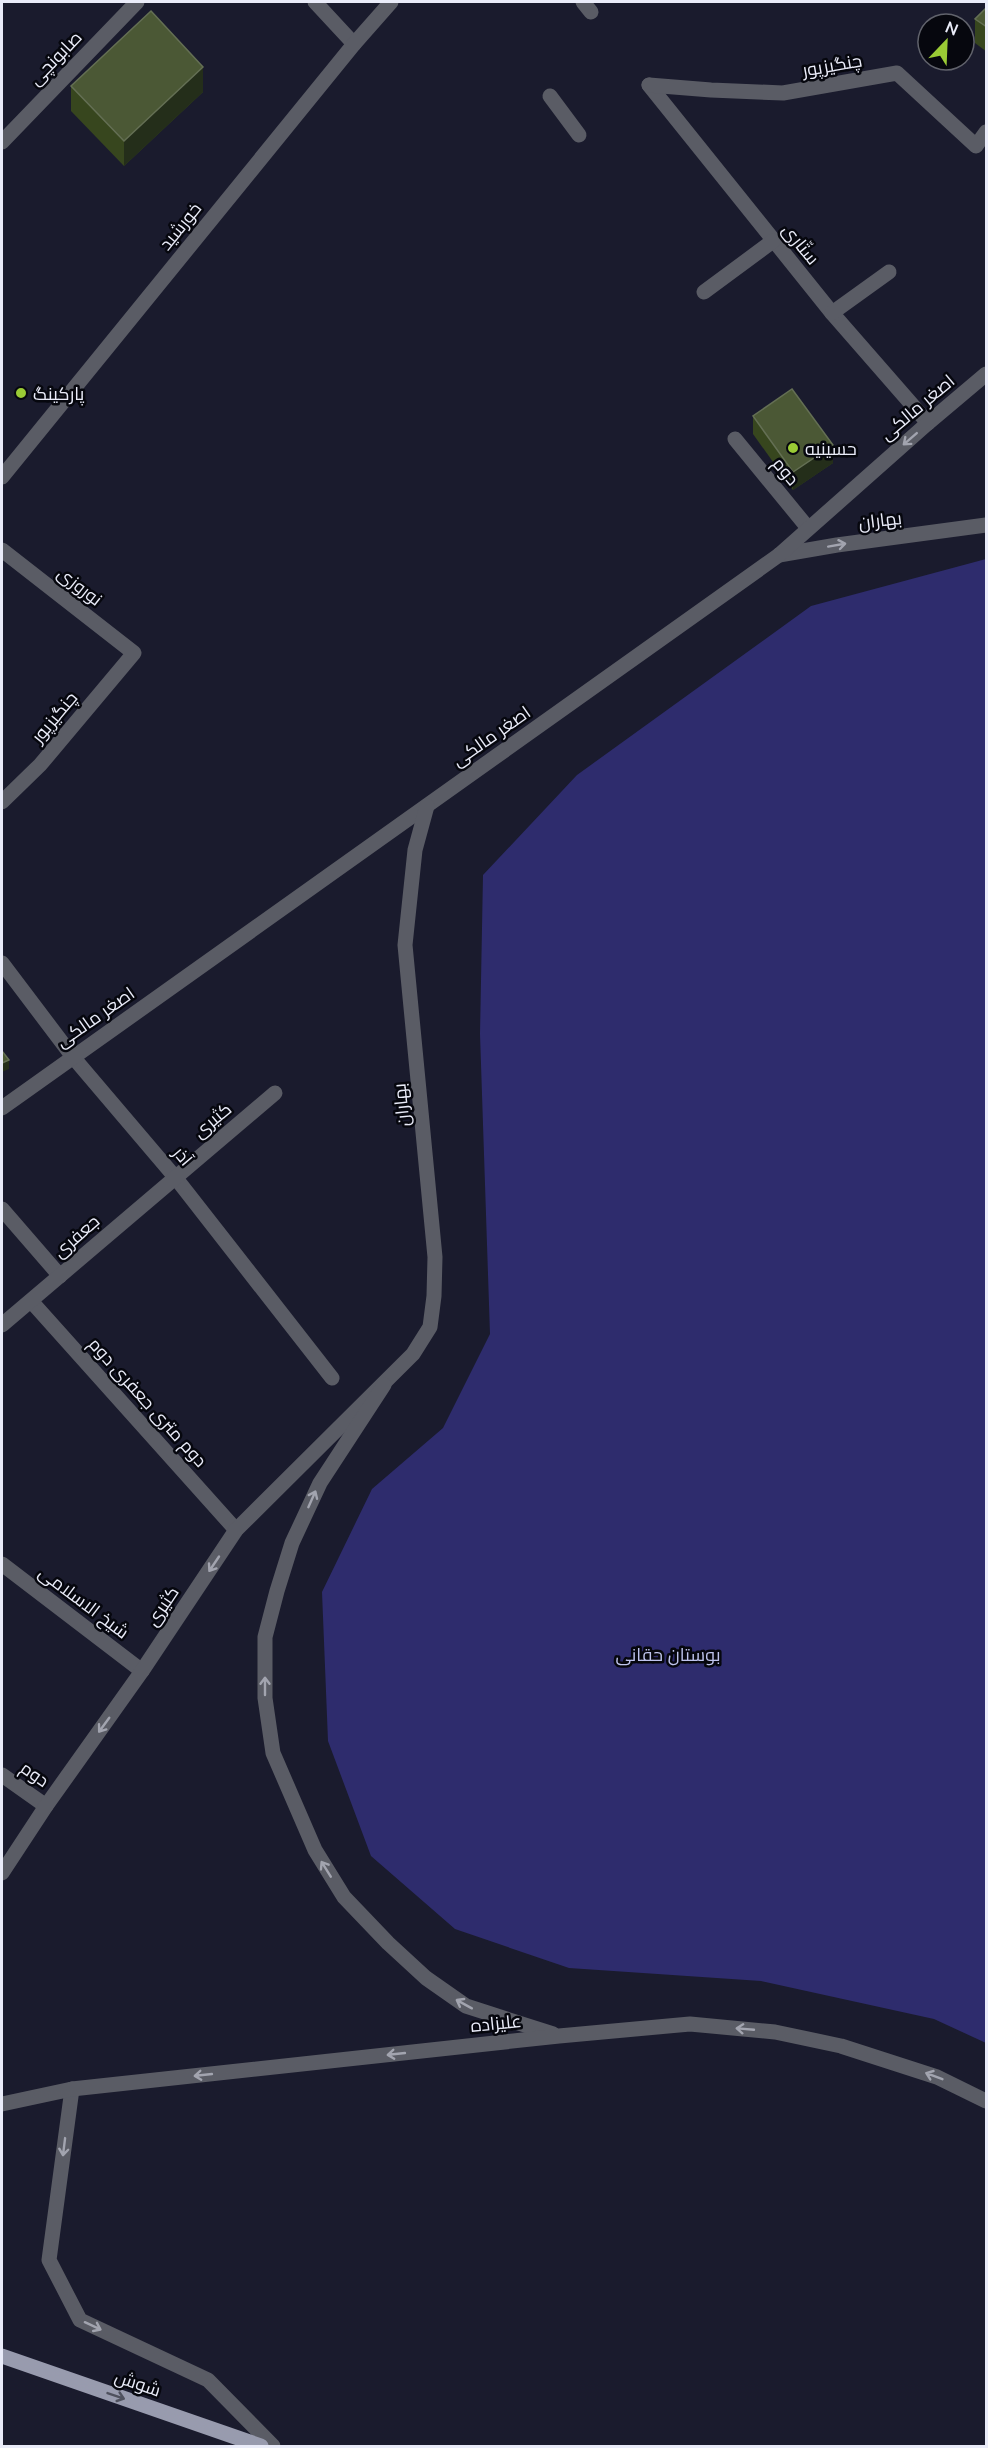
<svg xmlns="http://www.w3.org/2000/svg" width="988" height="2448" font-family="Mulish,Cairo,sans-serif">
<rect width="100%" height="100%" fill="#1a1b2d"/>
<!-- green -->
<path fill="#2e2c6d" d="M 986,559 L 986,2043 L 934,2019 L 761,1981 L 569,1968 L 455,1929 L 371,1856 L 328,1741 L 322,1592 L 372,1489 L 443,1428 L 490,1334 L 480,1034 L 483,875 L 577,775 L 811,606 Z"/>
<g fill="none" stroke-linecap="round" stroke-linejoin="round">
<!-- minor -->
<g stroke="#5a5c65" stroke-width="15">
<path d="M 315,2 L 354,44"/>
<path d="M 583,2 L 591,12"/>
<path d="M 649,85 L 832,313 L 928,423"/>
<path d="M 649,85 L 711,90 L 783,93 L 897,73 L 976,146 L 986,132"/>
<path d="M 550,96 L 579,135"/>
<path d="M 2,142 L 137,2"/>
<path d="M 704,292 L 773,241"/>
<path d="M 832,313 L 889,272"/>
<path d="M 735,439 L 808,528"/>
<path d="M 2,477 L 354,44 L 391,2"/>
<path d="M 2,550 L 134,653 L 40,765 L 2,802"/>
<path d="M 779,555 L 837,545 L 986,525"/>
<path d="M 2,963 L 73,1057 L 175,1177 L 332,1378"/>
<path d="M 2,1108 L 779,555 L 928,423 L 986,374"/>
<path d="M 2,1209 L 60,1276"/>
<path d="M 31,1301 L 236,1530"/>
<path d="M 2,1325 L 275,1093"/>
<path d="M 2,1564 L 142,1671"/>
<path d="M 2,1775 L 46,1806"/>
<path d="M 2,1873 L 46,1806 L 142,1671 L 236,1530 L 413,1354 L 430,1327 L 434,1296 L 435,1257 L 405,945 L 415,850 L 427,806"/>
</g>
<!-- tertiary -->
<g stroke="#5a5c65" stroke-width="15">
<path d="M 384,1385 L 320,1483 L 292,1543 L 277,1591 L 265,1637 L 265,1698 L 273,1753 L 315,1850 L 344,1897 L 388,1943 L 426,1978 L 466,2006 L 553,2034"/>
<path d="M 72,2089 L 49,2260 L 80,2320 L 208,2380 L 273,2446"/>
<path d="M 2,2104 L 72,2089 L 559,2036 L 690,2024 L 775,2032 L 841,2046 L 937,2077 L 986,2101"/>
</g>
<!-- primary -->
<path stroke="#989bae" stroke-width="15" d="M 2,2356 L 261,2446"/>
</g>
<!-- wall -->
<g fill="#37461e">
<path d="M 987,7 L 987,52 L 975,43 L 975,19 Z"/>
<path d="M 71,86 L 203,92 L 124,166 L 71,111 Z"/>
<path d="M 753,416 L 833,463 L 793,490 L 753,434 Z"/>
</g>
<!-- shaded-wall -->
<g fill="#242e1a">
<path d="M 203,67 L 203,92 L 124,166 L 124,141 Z"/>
<path d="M 833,445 L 833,463 L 793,490 L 793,472 Z"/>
<path d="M 9,1060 L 9,1069 L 2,1072 L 2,1063 Z"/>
</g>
<!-- building -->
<g fill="#4b5835" stroke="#646f54" stroke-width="1.5">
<path d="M 987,7 L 987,27 L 975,19 Z"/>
<path d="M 151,11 L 203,67 L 124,141 L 71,86 Z"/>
<path d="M 792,389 L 833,445 L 793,472 L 753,416 Z"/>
<path d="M 2,1051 L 9,1060 L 2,1063 Z"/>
</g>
<!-- one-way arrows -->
<defs><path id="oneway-shaft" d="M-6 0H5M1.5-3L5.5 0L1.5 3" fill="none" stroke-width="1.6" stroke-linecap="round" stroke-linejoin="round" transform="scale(1.5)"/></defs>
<g stroke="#a2a4af">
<use href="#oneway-shaft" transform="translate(910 439) rotate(139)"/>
<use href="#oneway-shaft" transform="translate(837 545) rotate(-10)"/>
<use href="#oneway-shaft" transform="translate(312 1499) rotate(-66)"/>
<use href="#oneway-shaft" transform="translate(214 1564) rotate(124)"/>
<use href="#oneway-shaft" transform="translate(265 1686) rotate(-90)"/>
<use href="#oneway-shaft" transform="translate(104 1725) rotate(126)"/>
<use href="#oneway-shaft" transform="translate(326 1869) rotate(-122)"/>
<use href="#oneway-shaft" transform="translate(464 2004) rotate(-151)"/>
<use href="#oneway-shaft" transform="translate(745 2029) rotate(-175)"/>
<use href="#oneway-shaft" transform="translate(396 2054) rotate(174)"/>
<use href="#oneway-shaft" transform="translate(203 2075) rotate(174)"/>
<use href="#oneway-shaft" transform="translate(934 2076) rotate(-159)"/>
<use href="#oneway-shaft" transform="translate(64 2147) rotate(97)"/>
<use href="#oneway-shaft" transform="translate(93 2326) rotate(25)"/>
</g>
<use stroke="#4f515e" href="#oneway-shaft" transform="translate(116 2396) rotate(19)"/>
<!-- markers -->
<g fill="#9acb35" stroke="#06070e" stroke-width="2">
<circle cx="21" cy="393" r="6"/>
<circle cx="793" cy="448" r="6"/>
</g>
<g text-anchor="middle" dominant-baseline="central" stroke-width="5" stroke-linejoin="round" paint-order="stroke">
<!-- street labels -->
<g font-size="18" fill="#eaecf9" stroke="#06070e">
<text transform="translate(55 58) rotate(-46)">صابونچی</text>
<text transform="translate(832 65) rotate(-10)">چنگیزپور</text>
<text transform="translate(180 226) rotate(-51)">خورشید</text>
<text transform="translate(801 244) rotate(51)">ستّاری</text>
<text transform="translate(917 407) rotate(-40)">اصغر مالکی</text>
<text transform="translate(786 471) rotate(50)">دوم</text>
<text transform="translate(880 520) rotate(-7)">بهاران</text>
<text transform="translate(80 586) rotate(38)">نوروزی</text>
<text transform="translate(54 717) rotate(-50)">چنگیزپور</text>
<text transform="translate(491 736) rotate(-35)">اصغر مالکی</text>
<text transform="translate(95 1017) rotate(-35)">اصغر مالکی</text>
<text transform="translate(401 1105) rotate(-96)">بهاران</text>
<text transform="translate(212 1120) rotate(-40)">کثیری</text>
<text transform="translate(183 1156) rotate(50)">آذر</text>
<text transform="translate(76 1236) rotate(-41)">جعفری</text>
<text transform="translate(148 1402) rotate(48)">دوم متری جعفری دوم</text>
<text transform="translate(84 1602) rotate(37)">شیخ الاسلامی</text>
<text transform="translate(162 1606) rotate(-56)">کثیری</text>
<text transform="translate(35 1774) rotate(35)">دوم</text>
<text transform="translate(496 2023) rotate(-6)">علیزاده</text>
<text transform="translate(138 2383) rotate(19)">شوش</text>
</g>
<!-- poi labels -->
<g font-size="18" fill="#eaecf9" stroke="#06070e" text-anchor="start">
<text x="33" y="393">پارکینگ</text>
<text x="805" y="448">حسینیه</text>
</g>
<!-- park labels -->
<g font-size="18" fill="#bfc4ed" stroke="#06070e">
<text x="668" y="1654">بوستان حقانی</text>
</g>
</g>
<!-- border -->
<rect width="988" height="2448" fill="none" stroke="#eaecf9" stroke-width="6"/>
<!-- north arrow -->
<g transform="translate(946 42) rotate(23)"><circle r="28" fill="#06070e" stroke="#61636c" stroke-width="1.5"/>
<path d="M0-4.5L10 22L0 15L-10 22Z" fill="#9acb35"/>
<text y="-9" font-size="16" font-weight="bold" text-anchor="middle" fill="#eaecf9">N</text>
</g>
</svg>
